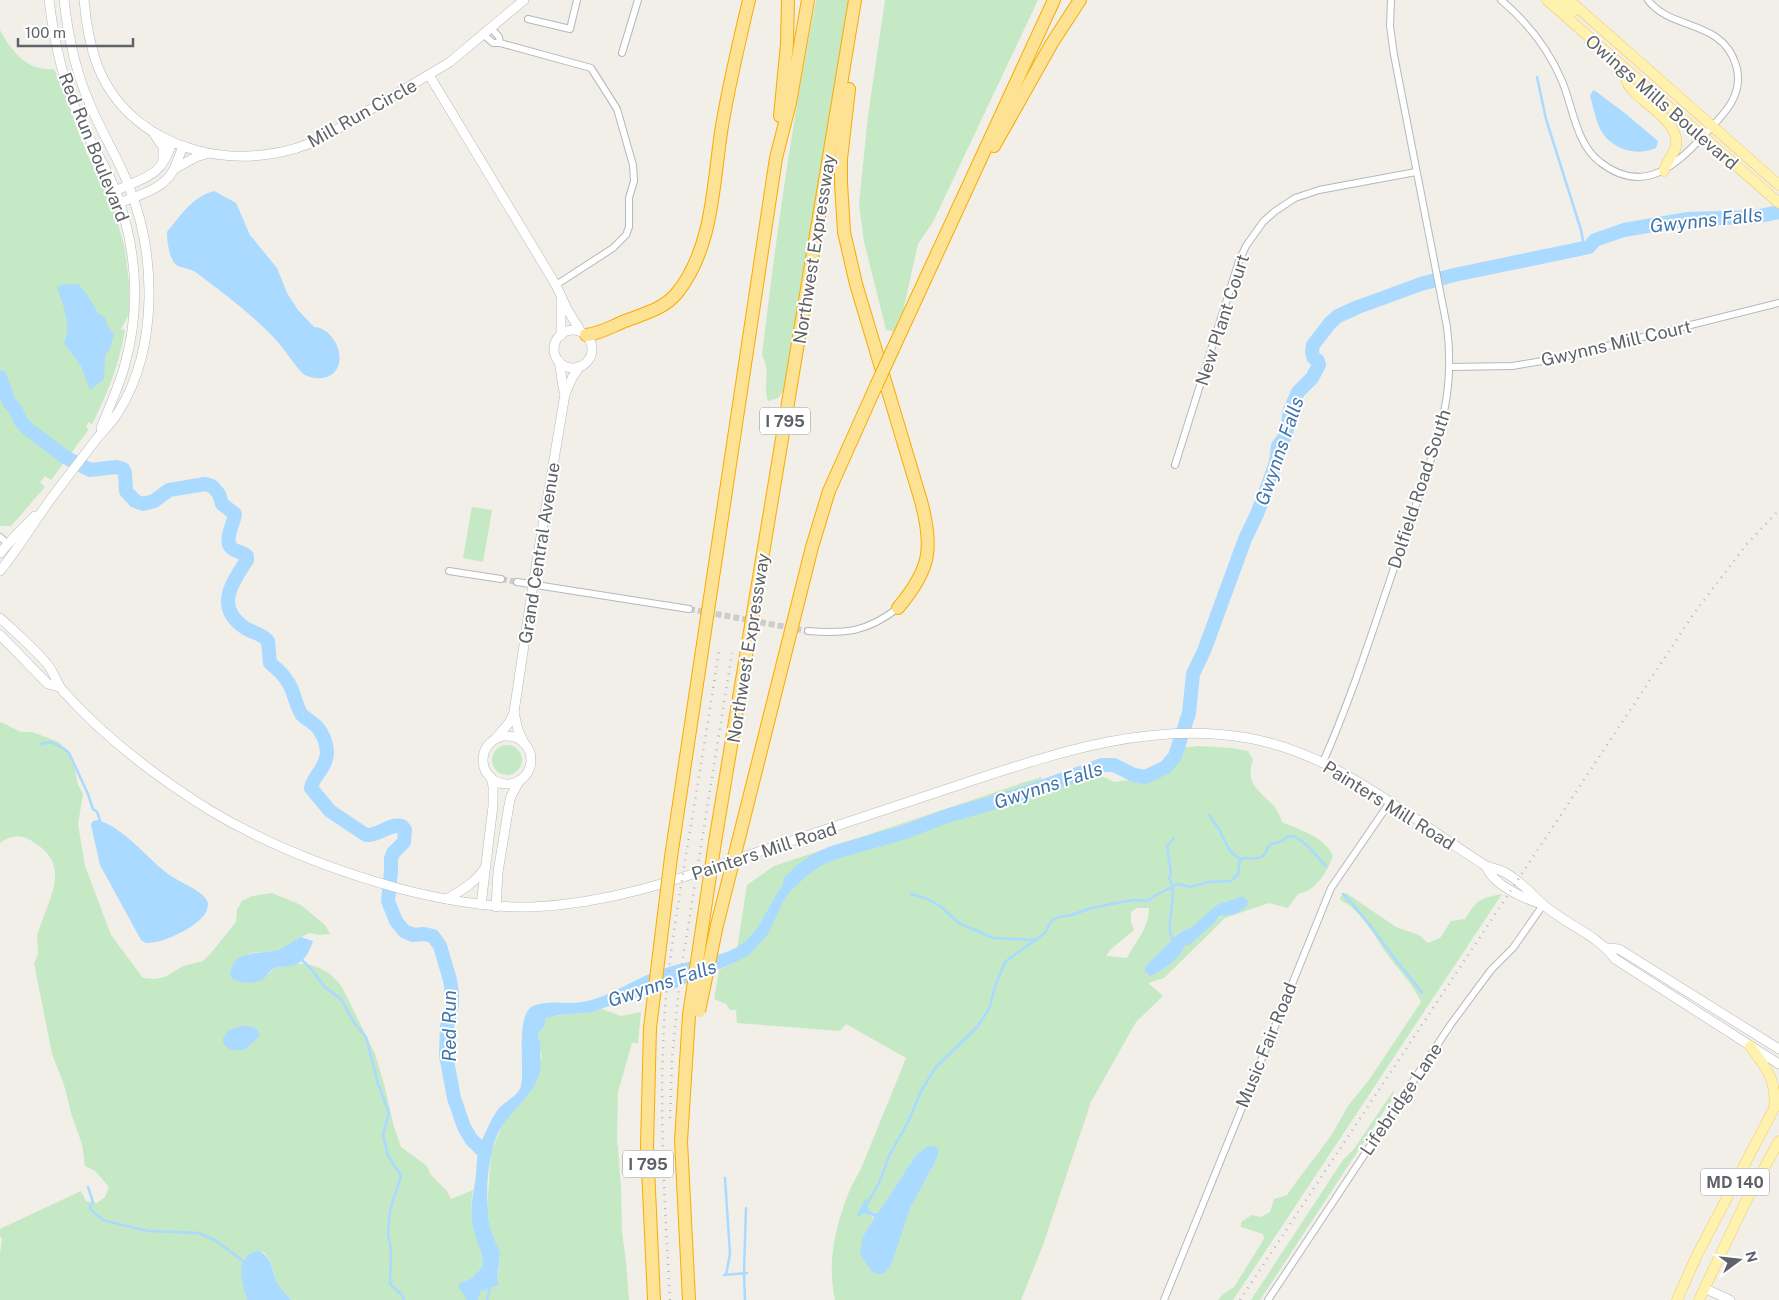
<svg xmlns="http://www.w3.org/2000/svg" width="1779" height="1300" font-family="'Public Sans',sans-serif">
<rect width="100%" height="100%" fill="#f1efe8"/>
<!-- green -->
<g fill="#c5e8c5" fill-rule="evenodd">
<path d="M 816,0 L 851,0 L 784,390 L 778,398 L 768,401 C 762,384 772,374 762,355 C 776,236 793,117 816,0 Z"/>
<path d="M 885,0 L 1038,0 L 933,222 L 918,244 L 903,311 L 893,331 L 886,330 L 864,242 L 859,204 L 868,116 Z"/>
<path d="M 0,30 C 11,51 28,72 54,69 L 87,154 L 114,210 L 125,249 L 129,283 L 129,314 L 121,329 L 125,330 C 119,364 108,393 92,424 L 88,422 L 86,428 L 89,429 L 51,480 L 45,476 L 40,482 L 45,487 L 11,526 L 1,526 L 0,525 Z"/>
<path d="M 472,507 L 492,510 L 483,562 L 463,558 Z"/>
<path d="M 1,722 L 21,732 L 32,732 L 59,742 L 73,759 L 78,785 L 83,794 L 78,824 L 85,866 L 111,935 L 143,978 L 155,979 L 165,977 L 183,966 L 203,961 L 211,953 L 236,922 L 237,910 L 242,901 L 252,896 L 272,893 L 301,905 L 325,925 L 330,934 L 320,935 L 309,933 L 284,947 L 274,951 L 251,953 L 240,958 L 230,976 C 237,984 259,981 267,975 C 270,973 271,970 276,968 C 303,959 325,964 342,987 L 375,1054 L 384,1084 L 394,1127 L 401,1147 L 427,1166 L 431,1175 L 446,1190 L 451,1199 L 473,1190 C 470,1206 471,1223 477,1239 C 481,1249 483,1255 483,1266 L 472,1278 L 461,1283 L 467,1300 L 291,1300 L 277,1283 L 269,1259 L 264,1252 L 244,1258 C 240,1272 243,1286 247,1300 L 0,1300 L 0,1254 L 2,1239 L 0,1236 L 0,1229 L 81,1191 L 86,1201 L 97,1203 L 105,1197 L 109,1187 L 95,1171 L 85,1166 L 82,1144 L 72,1116 L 64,1085 L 52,1054 L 34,963 C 36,960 38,955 38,952 C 38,946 36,939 38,933 C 48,898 74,866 32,841 C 20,834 11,835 0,843 L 0,723 Z"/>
<circle cx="507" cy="760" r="15"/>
<path d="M 1198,746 L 1232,748 L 1248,751 L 1253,760 C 1241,793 1275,794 1282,822 C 1300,830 1325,837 1333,856 C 1326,873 1317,890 1298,894 L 1288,908 L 1269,903 L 1225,918 L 1164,978 L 1148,983 L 1163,996 L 1136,1022 L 1091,1102 L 1043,1245 L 1021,1300 L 835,1300 C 827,1262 835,1227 849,1192 C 853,1182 859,1174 863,1164 C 877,1129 892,1093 906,1058 L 846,1024 L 840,1031 L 737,1023 L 736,1010 L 730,1010 L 726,1004 L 714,999 L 719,970 L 735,962 L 747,885 L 774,866 L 1017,785 L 1018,784 L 1042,777 L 1035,795 L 1046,793 L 1086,777 L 1096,774 L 1115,782 L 1157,776 L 1166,772 L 1182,748 ZM 1243,896 L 1218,919 L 1184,945 L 1157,974 L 1163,950 L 1178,934 L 1193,926 L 1232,900 ZM 1137,908 L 1149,908 C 1149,928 1136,941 1127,958 L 1106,956 L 1111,949 L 1134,930 L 1131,923 L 1131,912 ZM 916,1155 L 938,1156 L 910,1209 L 903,1228 L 863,1236 L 874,1220 L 868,1209 L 872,1212 L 878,1213 Z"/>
<path d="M 1346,893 L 1396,927 L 1419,935 L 1428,943 L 1440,938 L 1451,921 L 1465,919 C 1477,900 1480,898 1502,894 L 1233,1300 L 1218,1300 L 1223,1294 L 1234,1287 L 1264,1239 L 1263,1234 L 1241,1227 L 1241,1222 L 1252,1215 L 1261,1217 L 1270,1212 L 1274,1199 L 1287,1195 L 1291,1189 L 1331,1136 L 1348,1106 L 1369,1080 L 1421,1002 C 1412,983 1402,974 1390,958 C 1375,938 1363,911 1340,900 L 1341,896 Z"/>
<path d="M 602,1009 L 621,1016 L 641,1012 L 638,1043 L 632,1043 L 618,1092 L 617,1137 L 621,1187 L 622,1232 L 626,1262 L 629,1300 L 478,1300 L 481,1291 L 497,1280 L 500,1259 L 490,1227 L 487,1208 L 491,1153 L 503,1124 L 528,1095 L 542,1057 L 540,1048 L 541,1042 L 538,1038 L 538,1033 L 544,1027 L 546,1018 C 564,1013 584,1014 602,1009 Z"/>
<path d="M 1394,1090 L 1392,1099 L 1260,1300 L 1251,1300 L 1343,1160 L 1354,1149 Z"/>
</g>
<!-- water -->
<g fill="#aadaff">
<path d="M 1594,90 L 1626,114 L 1658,141 L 1656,148 C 1644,153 1633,153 1621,148 C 1597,137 1597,119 1590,96 L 1592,92 Z"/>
<path d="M 214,191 L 236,203 L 250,235 L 277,268 L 287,293 L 298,310 L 314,327 C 331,327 347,354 336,370 C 330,380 315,380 305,375 C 298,371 284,348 276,340 C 252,314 222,292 194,271 C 189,269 183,268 178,266 C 169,261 167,241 167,232 C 181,215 192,197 214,191 Z"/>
<path d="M 65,284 L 78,284 L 88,296 L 98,313 L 105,318 L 107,325 L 114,334 L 110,349 L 105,356 L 104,379 L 90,390 L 81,366 L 64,343 C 72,324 63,306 57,287 Z"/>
<path d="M 98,820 C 124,828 146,857 168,874 C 178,882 205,891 208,903 C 208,907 207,911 205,914 C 195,928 162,944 146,943 L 141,940 L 100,865 L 91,825 L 93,821 Z"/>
<path d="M 799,869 L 802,870 L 801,877 L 793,886 L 782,904 L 768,934 L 750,954 L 738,961 L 673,989 L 641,995 L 592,1012 L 559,1015 L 546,1018 L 544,1027 L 538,1033 L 538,1038 L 541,1042 C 539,1052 542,1062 540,1072 C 534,1092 517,1107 505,1122 C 487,1143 484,1200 490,1226 C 492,1235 496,1243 499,1251 C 502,1263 494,1274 499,1285 L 481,1291 L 478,1300 L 467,1300 L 458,1286 L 461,1283 L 472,1278 L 483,1266 C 483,1251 477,1244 474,1230 C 468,1211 474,1193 476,1174 C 477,1162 477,1151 482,1140 C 487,1130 492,1116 500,1107 C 507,1100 518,1096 521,1086 C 525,1067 515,1015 533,1006 C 549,999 566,1005 582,1002 C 612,997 637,976 666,968 C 690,960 717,959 739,946 C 761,932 769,902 785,882 C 789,877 793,872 799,869 Z"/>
<path d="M 1243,896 L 1248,902 L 1247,906 L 1235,914 L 1220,916 L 1213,924 L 1189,945 L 1185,945 C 1181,957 1162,972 1150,976 L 1145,971 L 1145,967 L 1178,934 L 1193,926 L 1217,905 Z"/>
<path d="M 301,937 L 313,941 C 310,950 305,962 294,965 C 288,967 281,966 275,968 C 269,970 268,975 263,979 C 254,985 237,984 230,976 C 232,948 259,955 277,950 C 286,947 293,941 301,937 Z"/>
<path d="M 242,1026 C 250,1026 258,1027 260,1036 L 244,1050 L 230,1050 L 223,1043 L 223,1038 L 229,1030 Z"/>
<path d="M 934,1146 L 938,1149 L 938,1156 L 910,1209 L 891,1265 L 885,1273 L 878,1274 L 872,1272 L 860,1254 L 863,1236 L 874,1219 L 873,1216 L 865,1213 L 856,1217 L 866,1197 C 866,1205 868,1214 878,1213 L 916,1155 L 927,1147 Z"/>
<path d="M 258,1251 C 273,1255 271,1273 278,1284 C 282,1290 287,1295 291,1300 L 247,1300 C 242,1282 233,1256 258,1251 Z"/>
</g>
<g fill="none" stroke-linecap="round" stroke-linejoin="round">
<!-- stream -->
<g stroke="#aadaff" stroke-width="2.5">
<path d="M 1537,77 L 1546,119 L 1581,230 L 1584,247"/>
<path d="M 41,744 L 51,742 L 63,748 L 69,753 L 88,794 L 93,809 L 97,812 L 100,820"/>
<path d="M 1209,815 C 1212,820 1216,824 1219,829 C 1225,841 1228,852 1240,859"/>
<path d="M 1174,838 L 1167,846 L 1171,873 L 1169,878 C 1180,899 1162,926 1174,941"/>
<path d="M 911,894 L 925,898 L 940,906 L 959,923 L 993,938 L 1037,940"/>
<path d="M 1343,894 C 1363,914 1378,936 1395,959 C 1404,971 1414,981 1422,993"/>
<path d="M 301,959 L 312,970 L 325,987 L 341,999 L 355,1024 L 366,1037 L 378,1084 L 389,1113 L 383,1134 L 388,1156 L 401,1176 L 390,1210 L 388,1234 L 391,1250 L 390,1284 L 402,1295 L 404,1300"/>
<path d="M 725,1178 L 730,1254 L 726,1275"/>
<path d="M 88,1187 L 93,1202 L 90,1206 L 91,1210 L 103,1220 L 110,1222 L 148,1231 L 198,1233 L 215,1240 L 243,1261"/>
<path d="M 865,1208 L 879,1183 L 890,1154 L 908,1122 L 921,1091 L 936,1067 L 978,1026 L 990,1007 L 995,986 L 1005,962 L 1045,933 L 1052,920 L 1058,917 L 1072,915 L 1088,909 L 1116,903 L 1135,900 L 1147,901 L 1158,894 L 1178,884 L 1190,887 L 1208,882 L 1231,881 L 1238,874 L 1240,859 C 1248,856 1256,861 1263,856 C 1267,853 1266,849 1269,846 C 1272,842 1276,844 1280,842 C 1283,841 1286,837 1290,836 C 1300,834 1319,859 1326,866"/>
<path d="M 724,1275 L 747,1273"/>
<path d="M 487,1300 L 490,1286"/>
<path d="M 745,1300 L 744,1273 L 746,1208"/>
</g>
<!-- river -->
<g stroke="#aadaff" stroke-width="14">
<path d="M 0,377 L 9,402 L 15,409 L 22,423 L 28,429 L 65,457 L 90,470 L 116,467 L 123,469 L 125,473 L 126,491 L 135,501 L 143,504 L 154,501 L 169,490 L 205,484 L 212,486 L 219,494 L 222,504 L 235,514 C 234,524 222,542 233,549 C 237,552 243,552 247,556 L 247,560 C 232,583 214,607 245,628 C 253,633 261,633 268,641 L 270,663 C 279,670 288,679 292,690 C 295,698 297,708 302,715 C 306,719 311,721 315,725 C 322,731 327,743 327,753 C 326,769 313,776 311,788 L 330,811 L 366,835 C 380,836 388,823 402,826 L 405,830 L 404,842 L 393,853 L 391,859 L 391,871 L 388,901 L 396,921 L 404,931 L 413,935 L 424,934 L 433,936 L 440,946 L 450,980 L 452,993 L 452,1005 L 447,1026 L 446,1055 L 454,1098 L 464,1127 L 471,1139 L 483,1151"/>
<path d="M 790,882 L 802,870 L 817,860 L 832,853 L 905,832 L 947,816 L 1020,795 L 1102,765 L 1114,765 L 1134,775 L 1145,777 L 1166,767 L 1175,756 L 1189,713 L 1193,674 L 1204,651 L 1245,539 L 1257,514 L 1268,485 L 1276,462 L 1278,446 L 1286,435 L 1290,410 L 1298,392 L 1312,378 L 1319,365 L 1318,361 L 1313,357 L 1312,352 L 1313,345 L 1330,323 L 1338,316 L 1358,307 L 1421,284 L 1454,275 L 1589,247 L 1595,240 L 1624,230 L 1688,219 L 1754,217 L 1779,212"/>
</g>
<!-- minor-tunnel -->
<g stroke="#ccccc8" stroke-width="6" stroke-dasharray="6 3" stroke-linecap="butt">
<path d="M 501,579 L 517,582"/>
<path d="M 689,609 L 808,631"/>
</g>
<defs>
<g id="minor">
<path d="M 1501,0 C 1527,22 1549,50 1562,81 C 1573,107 1576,144 1600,162 C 1643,196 1676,166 1706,133 C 1724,114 1745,94 1736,65 C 1722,19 1671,31 1648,0"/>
<path d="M 528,19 L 570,29 L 577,0"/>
<path d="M 483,34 L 493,43 L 500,43 L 499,37 L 491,28"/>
<path d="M 500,43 L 591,68 L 617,109 L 633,165 L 634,181 L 629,198 L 629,227 L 626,235 L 613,248 L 556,285"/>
<path d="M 622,53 L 638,0"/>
<path d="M 1450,367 L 1512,366 L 1555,359 L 1779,303"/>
<path d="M 1175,465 L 1239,261 L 1246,246 L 1263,222 L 1274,212 L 1295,198 L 1319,190 L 1416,172"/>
<path d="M 0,537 L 8,544"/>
<path d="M 449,571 L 501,579"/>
<path d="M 517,582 L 689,609"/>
<path d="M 808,631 C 846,634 867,632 898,608"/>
<path d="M 1323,762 C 1350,701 1370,639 1391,577 C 1401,547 1412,517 1422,487 C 1441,429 1455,389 1447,327 L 1394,55 L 1390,26 L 1391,0"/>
<path d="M 1164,1300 L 1331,888 L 1390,802"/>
<path d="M 1268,1300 L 1451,1024 L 1491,970 L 1513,948 L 1543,905"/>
</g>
<g id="tertiary">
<path d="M 84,0 C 86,23 90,46 98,67 C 134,156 248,177 326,136 L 450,62 L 524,0"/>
<path d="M 429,75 L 556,285 L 567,309 L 581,332"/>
<path d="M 154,134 L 163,147 L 163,160"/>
<path d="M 174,169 L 196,157 L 206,154"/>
<path d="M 115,191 C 145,177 162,177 172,142"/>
<path d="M 119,203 C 139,195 162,190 173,171 C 178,162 179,153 184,146"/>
<circle cx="573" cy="349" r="19"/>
<path d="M 561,335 L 561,300"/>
<path d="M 559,361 C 562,372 561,384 565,394"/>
<circle cx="507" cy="760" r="24"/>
<path d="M 496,738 L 509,723 L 514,713"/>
<path d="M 524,743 L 518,730 L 514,712 L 533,585 L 565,394 L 572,378 L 580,366"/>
<path d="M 481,905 L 493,806 L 493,786 L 491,777"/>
<path d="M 496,907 L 498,872 L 509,805 L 511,796 L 520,780"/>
<path d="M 1704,1288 L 1730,1300"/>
</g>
<g id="secondary">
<path d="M 49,0 C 54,41 62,80 79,117 C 90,142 106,166 116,192 C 137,249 141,309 124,368 C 118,388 109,408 101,428"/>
<path d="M 0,553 L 15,536 L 35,516"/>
<path d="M 0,571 C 21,545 38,515 59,488 C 72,471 85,454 98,437 C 105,429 114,420 119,411 C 159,346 156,252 128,184 C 117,156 100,130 89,102 C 75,70 68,35 64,0"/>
<path d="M 0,618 C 16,633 33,647 47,664 C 55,673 56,684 64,692 C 106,739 158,778 211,811 C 270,846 335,871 401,889 C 444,900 487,908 532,907 C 613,903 679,879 755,853 C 828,829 901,804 974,780 C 1062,751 1155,721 1248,738 C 1308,749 1354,778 1404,811 C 1431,829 1458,848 1486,866 C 1491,868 1499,869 1504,872 C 1520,880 1532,895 1545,906 C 1567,925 1599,936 1615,959 L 1779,1064"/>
<path d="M 0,635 L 48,684 L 59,687"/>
<path d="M 1486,866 C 1493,885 1523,898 1541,904"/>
<path d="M 447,899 C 462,890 475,883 485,868"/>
<path d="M 1607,948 L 1619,949 L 1779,1049"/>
</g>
<g id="primary">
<path d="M 1547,0 L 1779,203"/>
<path d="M 1559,0 L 1573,12"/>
<path d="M 1569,0 L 1779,185"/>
<path d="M 1624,69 C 1625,75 1626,83 1630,87 C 1643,105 1681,121 1676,147 C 1673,156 1666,161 1664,171"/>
<path d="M 1750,1046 C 1766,1068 1777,1079 1774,1108"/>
<path d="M 1677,1300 L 1697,1255 L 1779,1099"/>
<path d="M 1699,1300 L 1745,1203 L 1779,1141"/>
</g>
<g id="motorway">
<path d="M 849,89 L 841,159 L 841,183 L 844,232 L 856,284 L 921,501 C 934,549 930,570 898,608"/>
<path d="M 780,116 L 787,44 L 788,0"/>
<path d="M 994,146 L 1052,43 L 1080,0"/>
<path d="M 586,335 C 602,333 610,327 625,321 C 643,314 664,309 677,293 C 714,247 713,181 722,126 C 729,84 739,42 749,0"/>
<path d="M 893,349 L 1054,0"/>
<path d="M 740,834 L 812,547 L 829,491 L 876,386"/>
<path d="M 715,842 L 855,0"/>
<path d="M 671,857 L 776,158 L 790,103 L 808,0"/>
<path d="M 650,1028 L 647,1146 L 654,1300"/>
<path d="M 689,1300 L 681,1141 L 689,1015"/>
</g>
</defs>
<!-- minor casing -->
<use href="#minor" stroke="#b5b8bc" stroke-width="8"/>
<!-- tertiary casing -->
<use href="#tertiary" stroke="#b5b8bc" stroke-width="10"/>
<!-- secondary casing -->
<use href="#secondary" stroke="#b6babf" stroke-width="10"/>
<!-- primary casing -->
<use href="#primary" stroke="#f2c960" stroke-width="11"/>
<!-- motorway casing -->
<use href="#motorway" stroke="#f9ab00" stroke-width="14"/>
<!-- minor -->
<use href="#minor" stroke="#fff" stroke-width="6"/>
<!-- tertiary -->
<use href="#tertiary" stroke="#fff" stroke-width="9"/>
<!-- secondary -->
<use href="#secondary" stroke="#fff" stroke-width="9"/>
<!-- primary -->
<use href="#primary" stroke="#fff2af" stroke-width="10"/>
<!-- motorway -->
<use href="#motorway" stroke="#fde293" stroke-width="12"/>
<!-- rail -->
<g stroke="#b6b7b8" stroke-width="2.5" stroke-dasharray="1 6" stroke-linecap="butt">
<path d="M 670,1118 L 672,1059 L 680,977 L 732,653"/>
<path d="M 670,1300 C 665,1208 659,1116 664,1024 C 667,971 676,919 684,867 C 696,795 708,723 719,650"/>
<path d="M 1240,1300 L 1695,612 L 1746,545 L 1779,510"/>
</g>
<defs>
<g id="motorway-bridge">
<path d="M 876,386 L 893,349"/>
<path d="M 699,1011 L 717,925 L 740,834"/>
<path d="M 689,1015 L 715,842"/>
<path d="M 650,1028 L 671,857"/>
</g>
</defs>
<!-- motorway-bridge casing -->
<use href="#motorway-bridge" stroke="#f9ab00" stroke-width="14" stroke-linecap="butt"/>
<!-- motorway-bridge -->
<use href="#motorway-bridge" stroke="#fde293" stroke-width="12"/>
</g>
<g text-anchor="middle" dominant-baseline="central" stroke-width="4" stroke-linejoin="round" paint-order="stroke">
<!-- shield labels -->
<g fill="#fff" stroke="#8f9295" stroke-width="1">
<rect x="760" y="407.5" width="50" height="27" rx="4"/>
<rect x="623" y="1150.5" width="50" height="27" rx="4"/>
<rect x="1701" y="1168.5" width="68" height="27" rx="4"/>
</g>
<g font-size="16" font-weight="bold" fill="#5f6368">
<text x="785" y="421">I 795</text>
<text x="648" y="1164">I 795</text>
<text x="1735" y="1182">MD 140</text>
</g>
<!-- street labels -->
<g font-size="18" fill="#5f6368" stroke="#fff">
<text transform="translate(1662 102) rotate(41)">Owings Mills Boulevard</text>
<text transform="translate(362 113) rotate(-29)">Mill Run Circle</text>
<text transform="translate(94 147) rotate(68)">Red Run Boulevard</text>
<text transform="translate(814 249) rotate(-81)">Northwest Expressway</text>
<text transform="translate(1222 320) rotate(-72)">New Plant Court</text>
<text transform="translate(1616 343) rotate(-13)">Gwynns Mill Court</text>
<text transform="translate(1419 489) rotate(-72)">Dolfield Road South</text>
<text transform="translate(539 553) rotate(-81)">Grand Central Avenue</text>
<text transform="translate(748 648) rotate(-81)">Northwest Expressway</text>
<text transform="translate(1389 805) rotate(32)">Painters Mill Road</text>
<text transform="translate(764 851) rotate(-18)">Painters Mill Road</text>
<text transform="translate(1266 1045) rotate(-68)">Music Fair Road</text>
<text transform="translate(1401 1099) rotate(-56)">Lifebridge Lane</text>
</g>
<!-- water labels -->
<g font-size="19" font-style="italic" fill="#4174aa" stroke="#fff">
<text transform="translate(1706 220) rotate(-6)">Gwynns Falls</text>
<text transform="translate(1279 451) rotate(-71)">Gwynns Falls</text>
<text transform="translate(1048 785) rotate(-18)">Gwynns Falls</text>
<text transform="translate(662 983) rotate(-18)">Gwynns Falls</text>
<text transform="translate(449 1026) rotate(-90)">Red Run</text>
</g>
</g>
<!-- north arrow -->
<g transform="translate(1739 1260) rotate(75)" stroke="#ffffff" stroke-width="4" paint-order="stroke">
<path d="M0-4L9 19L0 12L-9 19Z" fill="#5f6368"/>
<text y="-8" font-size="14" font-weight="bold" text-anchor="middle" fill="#5f6368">N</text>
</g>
<!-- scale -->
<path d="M18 38v8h115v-8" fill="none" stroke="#5f6368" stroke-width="2.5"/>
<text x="25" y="38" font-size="15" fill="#5f6368" stroke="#ffffff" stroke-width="4" paint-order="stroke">100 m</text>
</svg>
